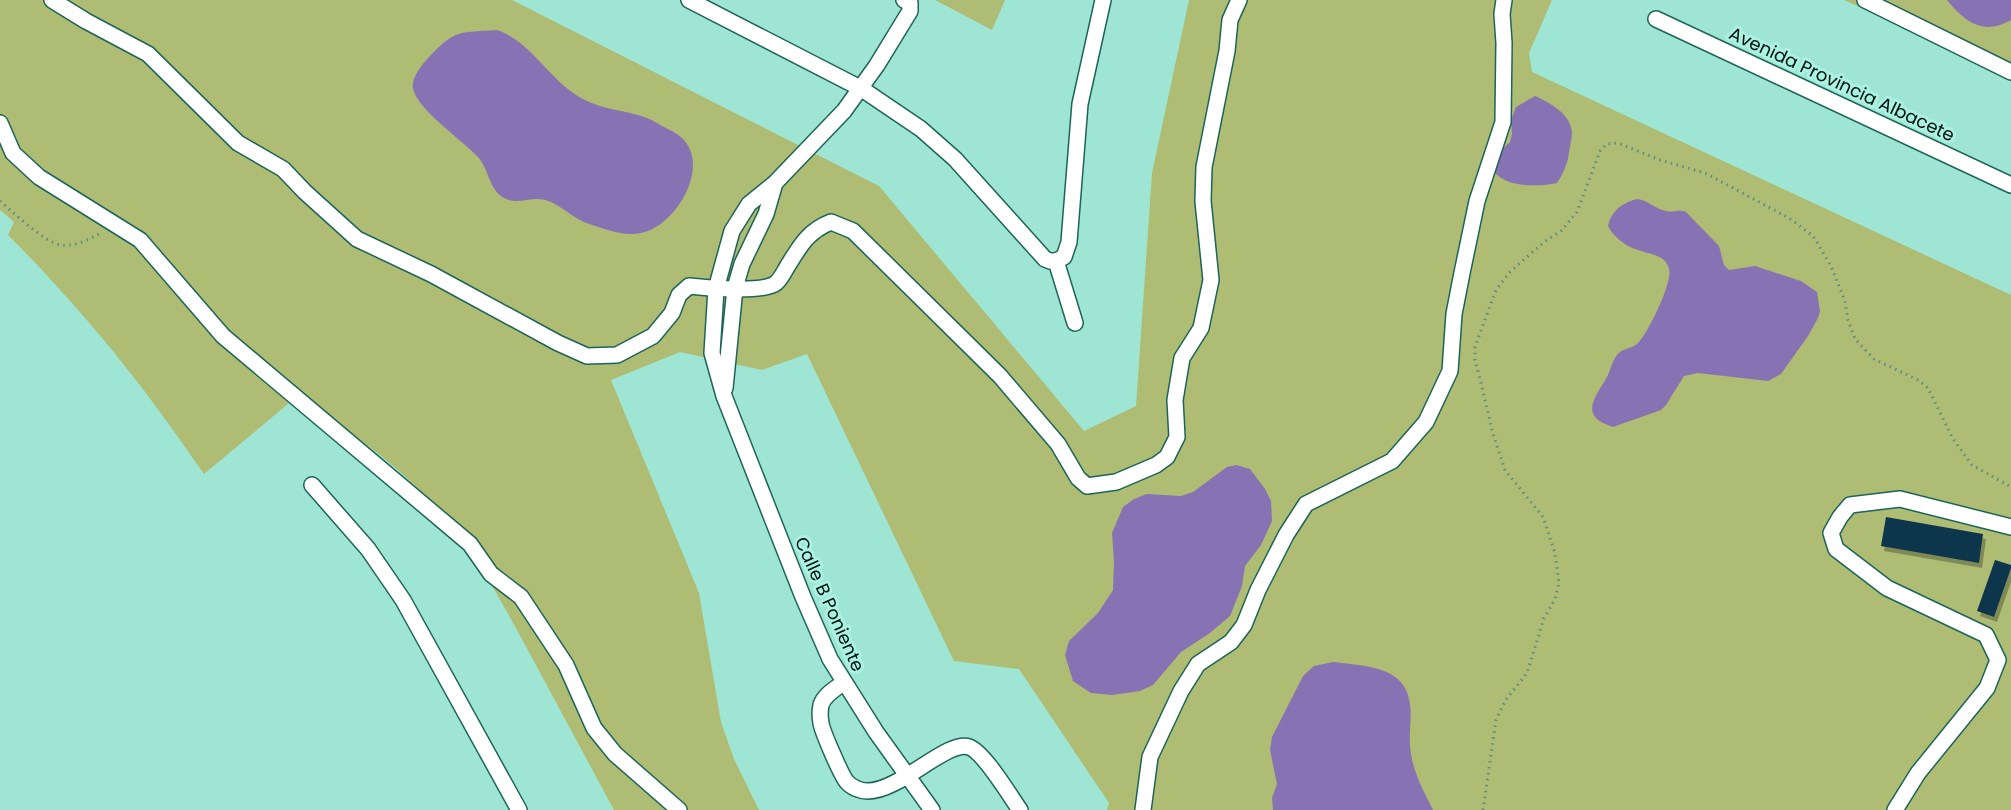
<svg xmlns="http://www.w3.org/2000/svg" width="2011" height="810" font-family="Poppins,sans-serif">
<defs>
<filter id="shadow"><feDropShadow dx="3" dy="5" stdDeviation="0" flood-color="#0004"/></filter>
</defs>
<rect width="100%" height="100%" fill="#9fe5d4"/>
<!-- green -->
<g fill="#aebc74">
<path d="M 0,0 L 512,0 L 879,186 L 1084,431 L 1136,406 L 1152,173 L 1189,0 L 1552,0 L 1529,53 L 1532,72 L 2011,295 L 2011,810 L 1107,810 L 1109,803 L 1019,669 L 954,661 L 807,354 L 762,370 L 680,352 L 611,380 L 699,593 L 721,722 L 734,759 L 759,810 L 614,810 C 586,758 558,706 530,654 C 503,605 478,555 441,513 C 399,465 349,429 294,399 L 204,474 C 183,444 162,414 139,384 C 99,332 55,282 8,235 L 14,222 L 0,210 Z"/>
<path d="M 935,0 L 1005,0 L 992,30 Z"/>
<path d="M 1844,0 L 2011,0 L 2011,76 Z"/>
</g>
<!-- water -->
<g fill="#8773b4">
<path d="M 1947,0 L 2011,0 L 2011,20 C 1983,36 1965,22 1947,0 Z"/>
<path d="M 497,30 C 534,43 550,83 585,100 C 602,109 623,110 641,116 C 650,118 658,124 666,128 C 674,132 682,136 687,144 C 707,174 673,227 641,233 C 622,237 602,228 584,222 C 570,216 560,204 545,200 C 529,196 516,207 501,196 C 489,187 488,168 478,157 C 462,140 418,110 413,89 C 411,77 422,65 429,57 C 456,28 461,33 497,30 Z"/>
<path d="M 1535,96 C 1550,103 1570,113 1572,132 C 1572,138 1570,146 1569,152 C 1568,163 1563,174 1557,183 C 1538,187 1501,188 1492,168 L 1496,155 L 1510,142 L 1512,134 L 1511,120 L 1516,107 Z"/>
<path d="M 1637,199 C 1648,200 1655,209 1666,211 C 1673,213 1679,209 1686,212 L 1719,246 L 1724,265 L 1729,270 L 1755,266 L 1801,281 L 1817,292 L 1820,311 L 1818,318 L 1808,336 L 1781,374 L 1768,381 L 1698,373 L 1684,376 L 1666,405 L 1661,410 L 1613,427 C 1577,416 1596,397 1608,375 C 1611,368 1613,359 1618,354 C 1623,348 1632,349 1638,343 C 1648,333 1673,282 1669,269 C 1666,254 1647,254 1635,249 C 1624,245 1613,236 1608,226 C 1611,211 1623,202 1637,199 Z"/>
<path d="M 1236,465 L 1250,469 L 1265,489 L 1271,501 L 1272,521 L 1261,545 L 1245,566 L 1242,586 L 1230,616 L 1210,633 L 1181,652 L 1153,685 L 1140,691 L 1112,695 L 1091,693 L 1073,681 L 1065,655 L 1069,641 L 1098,613 L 1113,590 L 1114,562 L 1112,533 L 1123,507 L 1134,499 L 1147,494 L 1181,496 L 1193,492 L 1227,467 Z"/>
<path d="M 1333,662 C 1363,666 1406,665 1410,704 C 1412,717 1409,732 1410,745 C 1411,768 1423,790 1433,810 L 1273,810 L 1272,798 L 1277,784 L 1270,750 L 1272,737 L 1303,676 L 1314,666 Z"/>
</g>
<!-- building -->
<g fill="#0d354c" filter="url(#shadow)">
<path d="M 1886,517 L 1983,534 L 1979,563 L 1881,546 Z"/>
<path d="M 1995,560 L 2011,565 L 2011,568 L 1994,617 L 1977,611 Z"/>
</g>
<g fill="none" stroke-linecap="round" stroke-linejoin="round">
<defs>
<g id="minor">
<path d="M 52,0 L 86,21 L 148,54 L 238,143 L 283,169 L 305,192 L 357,239 L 431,274 L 558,343 L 587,356 L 617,355 L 653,336 L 672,313 L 679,295 L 689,286 C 706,288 764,293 776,283 C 781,279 784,272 787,267 C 800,246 808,231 831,222 L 853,231 L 1000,376 L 1058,444 L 1078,478 L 1087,486 L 1116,482 L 1156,465 L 1167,457 L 1177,437 L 1175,400 L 1182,358 L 1201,328 L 1211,280 L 1203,201 L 1204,167 L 1227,51 L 1230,20 L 1239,0"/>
<path d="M 689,0 L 862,89 L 921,129 L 955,159 L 1045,259 L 1050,261 L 1056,261"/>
<path d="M 904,0 L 910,3 L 910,11 L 877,65 L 844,111 L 775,183 L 749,204 L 732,231 L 716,289 L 712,353 L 724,396 L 803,597 L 830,659 L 876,732 L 932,810"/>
<path d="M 1865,0 L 2011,72"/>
<path d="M 1656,19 L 2011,185"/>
<path d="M 0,123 L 13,153 L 39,177 L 140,240 L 223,336 L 470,544 L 491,574 L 521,597 L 566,665 L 594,728 L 615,754 L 679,810"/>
<path d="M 1056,261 L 1064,257 L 1069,242 L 1080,104 L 1103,0"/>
<path d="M 1056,261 L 1075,323"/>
<path d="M 725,388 L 735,288 L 742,264 L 766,214 L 775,183"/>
<path d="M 312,485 L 368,549 L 403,600 L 519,810"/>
<path d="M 843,683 C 835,689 824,695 821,705 C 820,710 820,718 821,723 C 822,731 842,777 847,782 C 851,787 860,791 867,791 C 899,792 948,739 969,747 C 984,752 1010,796 1020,810"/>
<path d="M 1143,810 L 1150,757 L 1181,691 L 1198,664 L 1231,642 L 1244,625 L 1258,590 L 1286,535 L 1306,504 L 1392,461 L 1426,422 L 1450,371 L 1454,314 L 1462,273 L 1477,201 L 1503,122 L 1504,43 L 1502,14 L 1504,0"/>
<path d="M 1895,810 L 1918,773 L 1987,688 L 1998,660 L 1986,635 L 1887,588 L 1836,549 L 1831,533 L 1840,517 L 1850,505 L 1900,499 L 2011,527"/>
</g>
</defs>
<!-- minor casing -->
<use href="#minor" stroke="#1d6558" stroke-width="18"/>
<!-- path -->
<g stroke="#5d8e82" stroke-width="3" stroke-dasharray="1.5 4.5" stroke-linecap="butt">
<path d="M 0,201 C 13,212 45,243 61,245 C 75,247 89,239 101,233"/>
<path d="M 1483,810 L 1496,720 L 1505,701 L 1527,673 L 1544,618 L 1555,599 L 1559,583 L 1555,553 L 1543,517 L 1505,470 L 1493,434 L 1479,375 L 1475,360 L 1475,347 L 1496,290 L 1510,272 L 1544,242 L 1561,231 L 1577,212 L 1600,151 L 1607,144 L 1618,143 L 1660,160 L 1705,173 L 1789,218 L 1813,236 L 1831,266 L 1845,301 L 1848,320 L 1855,339 L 1874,359 L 1918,380 L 1928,388 L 1953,439 L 1972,465 L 2011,487"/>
</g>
<!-- minor -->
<use href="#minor" stroke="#fff" stroke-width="15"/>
</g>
<g text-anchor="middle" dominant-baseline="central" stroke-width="6" stroke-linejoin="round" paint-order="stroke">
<!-- street labels -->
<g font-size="18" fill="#00140f" stroke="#acf2e1">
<text transform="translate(1842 84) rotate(25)">Avenida Provincia Albacete</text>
<text transform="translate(830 604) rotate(66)">Calle B Poniente</text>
</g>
</g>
</svg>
